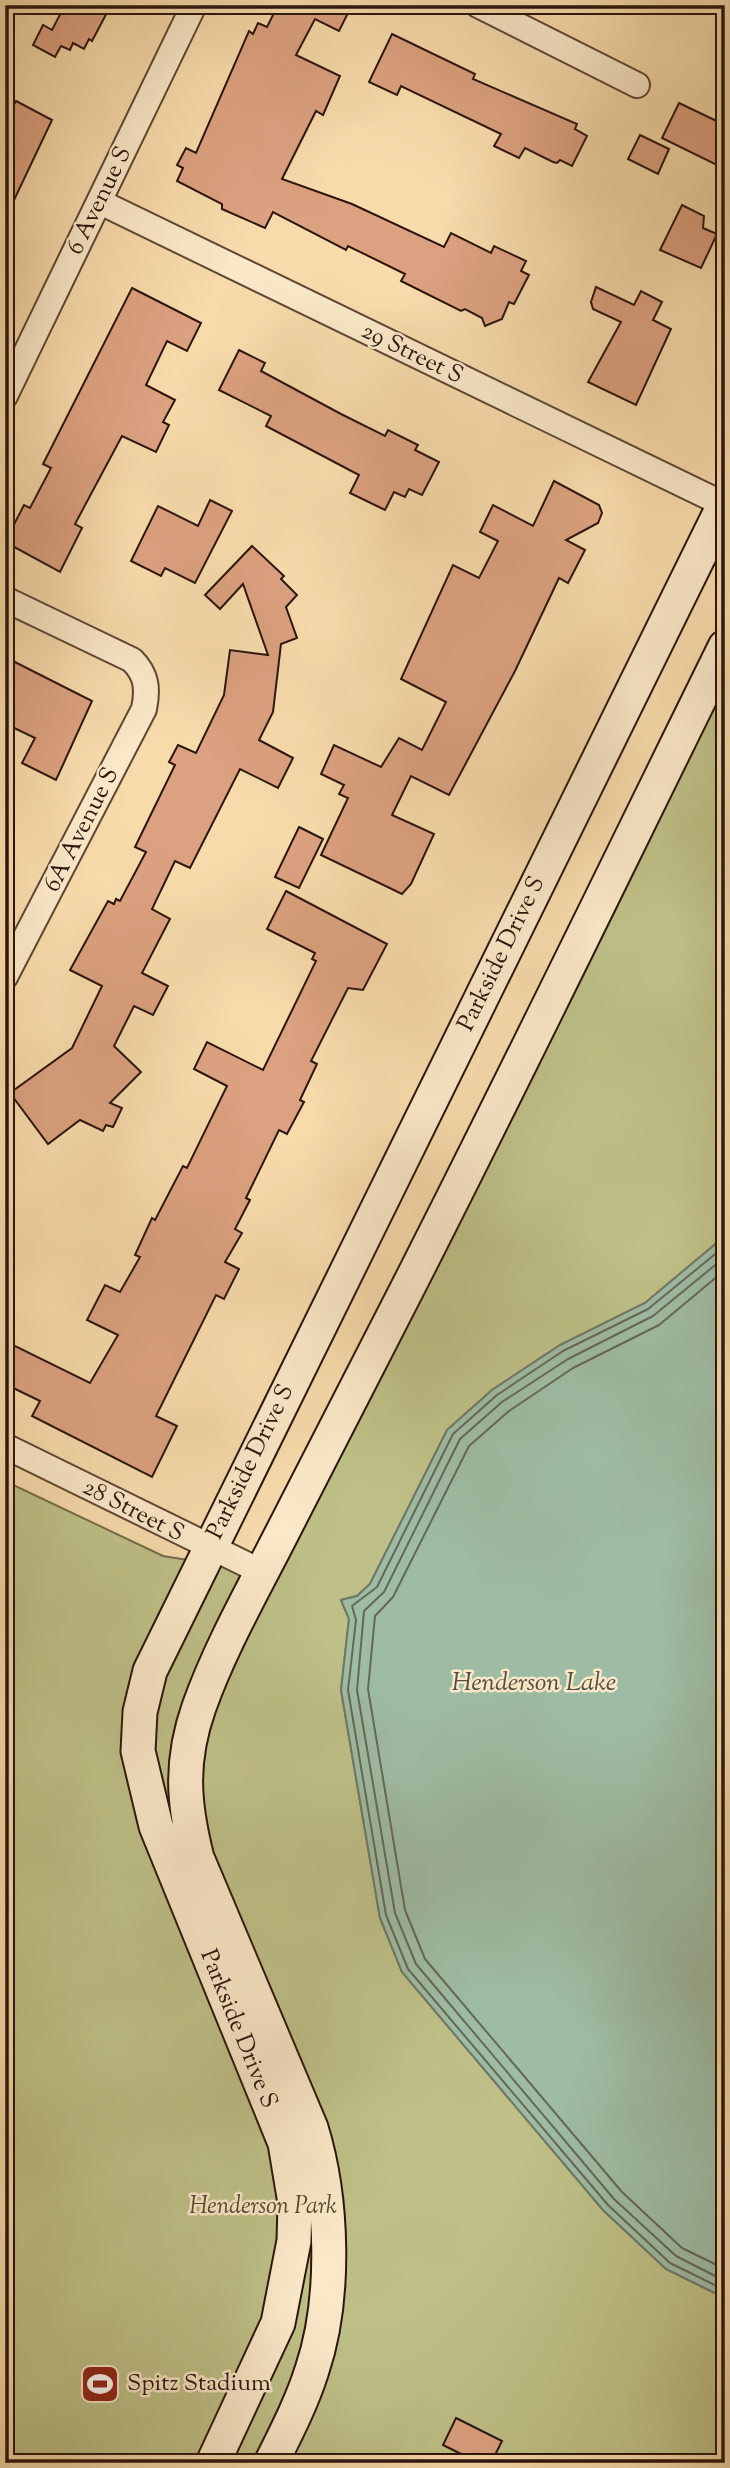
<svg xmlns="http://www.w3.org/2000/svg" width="730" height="2468" font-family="'Sorts Mill Goudy',serif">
<rect width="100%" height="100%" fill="#f7dbab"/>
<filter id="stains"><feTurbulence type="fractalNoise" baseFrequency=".00286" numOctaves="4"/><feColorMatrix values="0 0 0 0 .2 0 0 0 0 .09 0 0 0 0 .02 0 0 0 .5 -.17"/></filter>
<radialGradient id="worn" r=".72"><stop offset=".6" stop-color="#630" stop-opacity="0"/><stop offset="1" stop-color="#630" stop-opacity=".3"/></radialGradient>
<!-- green -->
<path fill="#bec087" stroke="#746a4a" stroke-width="2" d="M 725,647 L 725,1236 L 645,1303 L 560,1345 L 492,1390 L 447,1430 L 370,1584 L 357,1596 L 341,1600 L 349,1619 L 341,1690 L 380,1918 L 402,1972 L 603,2210 L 666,2269 L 725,2298 L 725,2463 L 5,2463 L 5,1481 L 163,1556 L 262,1572 Z"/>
<!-- water -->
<path fill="#9ebca4" stroke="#707968" stroke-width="2" d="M 725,1236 L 725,2298 L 666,2269 L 603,2210 L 402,1972 L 380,1918 L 341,1690 L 349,1619 L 341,1600 L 357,1596 L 370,1584 L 447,1430 L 492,1390 L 560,1345 L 645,1303 Z"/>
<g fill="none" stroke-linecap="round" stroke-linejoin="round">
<!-- shore -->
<g stroke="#646858" stroke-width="2">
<path d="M 725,1246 L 648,1309 L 563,1351 L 497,1395 L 453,1434 L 377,1587 L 352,1606 L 356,1620 L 348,1690 L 386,1915 L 408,1969 L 608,2205 L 670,2263 L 725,2290"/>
<path d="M 725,1257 L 653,1316 L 568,1359 L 502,1402 L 460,1439 L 384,1592 L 364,1611 L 357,1690 L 395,1913 L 416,1964 L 614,2199 L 676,2256 L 725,2281"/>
<path d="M 725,1270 L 659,1325 L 573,1368 L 509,1411 L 469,1446 L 393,1597 L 375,1616 L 368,1689 L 405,1910 L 425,1959 L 622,2192 L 682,2248 L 725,2269"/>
</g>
</g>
<!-- building -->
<g fill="#dca180" stroke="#2b150d" stroke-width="2">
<path d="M 65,5 L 111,5 L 92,41 L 89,39 L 84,49 L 73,43 L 70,50 L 61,46 L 55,57 L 33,45 L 43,25 L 52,30 Z"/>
<path d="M 278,5 L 352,5 L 339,31 L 315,19 L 296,55 L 340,76 L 323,115 L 316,111 L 282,179 L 352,204 L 444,247 L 451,233 L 491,253 L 494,246 L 526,261 L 521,271 L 529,275 L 514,304 L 509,302 L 502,319 L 485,326 L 482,318 L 465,309 L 461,311 L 401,281 L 405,274 L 348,246 L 346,250 L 273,212 L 265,228 L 222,209 L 222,204 L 177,181 L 183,168 L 177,165 L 186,148 L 196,153 L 249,31 L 253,34 L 258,23 L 267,27 Z"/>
<path d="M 392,34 L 475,74 L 473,79 L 577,124 L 575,129 L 587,136 L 572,166 L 560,160 L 557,163 L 553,162 L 525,148 L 519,158 L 494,146 L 501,134 L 401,86 L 397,95 L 369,82 Z"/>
<path d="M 16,101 L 52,120 L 5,219 L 5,112 L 11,110 Z"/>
<path d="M 679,103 L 725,125 L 725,169 L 662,138 Z"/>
<path d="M 640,135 L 669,149 L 658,174 L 628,159 Z"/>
<path d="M 682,205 L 704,216 L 703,228 L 717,234 L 701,268 L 660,250 Z"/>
<path d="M 596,287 L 634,305 L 641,291 L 662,302 L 653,320 L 671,329 L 636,405 L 588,382 L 621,322 L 593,309 L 591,302 Z"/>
<path d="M 132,288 L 201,323 L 187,351 L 167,341 L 146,385 L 175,400 L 163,422 L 169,425 L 156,452 L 122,436 L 75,524 L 82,528 L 60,572 L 5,542 L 24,505 L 30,508 L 51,468 L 43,464 Z"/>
<path d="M 239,350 L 265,363 L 261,371 L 341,414 L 385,436 L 388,430 L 418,445 L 415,450 L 439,462 L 422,495 L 409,489 L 405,497 L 394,492 L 385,510 L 350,493 L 359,475 L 266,426 L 271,416 L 219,390 Z"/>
<path d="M 554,481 L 599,505 L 602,513 L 598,523 L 566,540 L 585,550 L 568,583 L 559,578 L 515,671 L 449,795 L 411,776 L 392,815 L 434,834 L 411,884 L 402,894 L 321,855 L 348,798 L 339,794 L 344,785 L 321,774 L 334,745 L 381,767 L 399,738 L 422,750 L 446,702 L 401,679 L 453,565 L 479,578 L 498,541 L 480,532 L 493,505 L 533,526 Z"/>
<path d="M 210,500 L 232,511 L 195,583 L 165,568 L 161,576 L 131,561 L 158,506 L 198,526 Z"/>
<path d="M 252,546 L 284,576 L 281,579 L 297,595 L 286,607 L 297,638 L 281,644 L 273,712 L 259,740 L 293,758 L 278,788 L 240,769 L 190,868 L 175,861 L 152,909 L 170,919 L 142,973 L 168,986 L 153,1015 L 134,1006 L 114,1046 L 141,1072 L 110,1103 L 122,1108 L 113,1127 L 106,1125 L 103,1131 L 80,1120 L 48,1144 L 10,1093 L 72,1048 L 102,986 L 70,970 L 108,901 L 114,904 L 116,899 L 120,901 L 146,852 L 135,847 L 175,765 L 169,762 L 178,745 L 196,753 L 224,695 L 230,650 L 268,655 L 243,584 L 220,609 L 205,595 Z"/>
<path d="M 5,657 L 92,701 L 56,780 L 22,763 L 35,738 L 10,726 L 12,721 L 5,718 Z"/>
<path d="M 299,827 L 323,839 L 299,888 L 275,877 Z"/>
<path d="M 286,891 L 387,944 L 363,990 L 348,988 L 311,1061 L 317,1064 L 300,1100 L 304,1102 L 287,1134 L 279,1130 L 246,1198 L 250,1200 L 235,1229 L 242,1233 L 225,1262 L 239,1269 L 224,1299 L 216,1295 L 156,1416 L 177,1426 L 152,1477 L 32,1416 L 40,1401 L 5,1384 L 5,1341 L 90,1383 L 118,1335 L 87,1320 L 105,1285 L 120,1292 L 140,1257 L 135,1255 L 152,1218 L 155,1220 L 183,1166 L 187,1168 L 227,1086 L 194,1069 L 207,1042 L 263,1070 L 316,961 L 312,959 L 315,953 L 267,929 Z"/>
<path d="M 456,2418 L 502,2441 L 491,2463 L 479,2463 L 443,2445 Z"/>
</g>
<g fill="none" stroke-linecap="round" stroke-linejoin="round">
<defs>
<g id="street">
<path d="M 478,5 L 637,85"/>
<path d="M 100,202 L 725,505"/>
<path d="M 5,396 L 194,5"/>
<path d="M 5,599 L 132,660 C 147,675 148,689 144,709 L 5,977"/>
<path d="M 5,1446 L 262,1572"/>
</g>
<g id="secondary">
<path d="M 213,2463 L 278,2323 L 294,2241 L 295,2203 L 285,2143 L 156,1826 L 138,1751 L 140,1712 L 150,1671 L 725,503"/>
<path d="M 271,2463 C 286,2433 302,2402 312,2370 C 336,2299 333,2199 311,2128 L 197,1858 C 183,1803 180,1761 199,1707 C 220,1648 252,1592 280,1537 C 321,1457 362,1377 403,1297 C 513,1082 618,864 725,647"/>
</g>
</defs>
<!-- street casing -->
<use href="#street" stroke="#5e4634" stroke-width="28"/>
<!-- secondary casing -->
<use href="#secondary" stroke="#2b150d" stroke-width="37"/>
<!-- street -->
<use href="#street" stroke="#fae8c8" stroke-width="24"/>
<!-- secondary -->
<use href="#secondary" stroke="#fae8c8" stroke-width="33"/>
</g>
<!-- icons -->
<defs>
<symbol id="stadium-square" viewBox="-11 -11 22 22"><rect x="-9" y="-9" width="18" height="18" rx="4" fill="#8f2418" stroke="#fae8c8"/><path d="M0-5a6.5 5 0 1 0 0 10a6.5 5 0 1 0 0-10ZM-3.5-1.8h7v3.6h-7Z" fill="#fff"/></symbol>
</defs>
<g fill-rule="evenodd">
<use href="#stadium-square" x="78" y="2362" width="44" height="44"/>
</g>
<g text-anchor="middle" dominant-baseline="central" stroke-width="5" stroke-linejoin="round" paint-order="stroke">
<!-- street labels -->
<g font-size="24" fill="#2b150d" stroke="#fae8c8">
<text transform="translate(100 201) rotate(-64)">6 Avenue S</text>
<text transform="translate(412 354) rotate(26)">29 Street S</text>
<text transform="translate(82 830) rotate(-63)">6A Avenue S</text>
<text transform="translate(502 954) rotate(-64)">Parkside Drive S</text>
<text transform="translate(251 1462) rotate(-64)">Parkside Drive S</text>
<text transform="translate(133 1511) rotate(27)">28 Street S</text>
<text transform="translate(238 2029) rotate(68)">Parkside Drive S</text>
</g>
<!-- park labels -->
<g font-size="24" font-style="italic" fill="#574832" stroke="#fae8c8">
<text x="263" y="2207">Henderson Park</text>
</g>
<!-- poi labels -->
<g font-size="24" fill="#2b150d" stroke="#fae8c8" text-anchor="start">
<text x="127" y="2384">Spitz Stadium</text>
</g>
<!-- water labels -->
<g font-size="26" font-style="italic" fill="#534f42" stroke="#fae8c8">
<text x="534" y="1683">Henderson Lake</text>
</g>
</g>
<!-- margin -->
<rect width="730" height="2468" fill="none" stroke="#f7dbab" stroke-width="28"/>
<rect x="7" y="7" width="716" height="2454" fill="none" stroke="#2b150d" stroke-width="3.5"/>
<rect x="14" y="14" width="702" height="2440" fill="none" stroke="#2b150d" stroke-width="2"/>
<rect width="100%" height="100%" filter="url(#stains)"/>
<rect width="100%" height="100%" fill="url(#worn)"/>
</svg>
